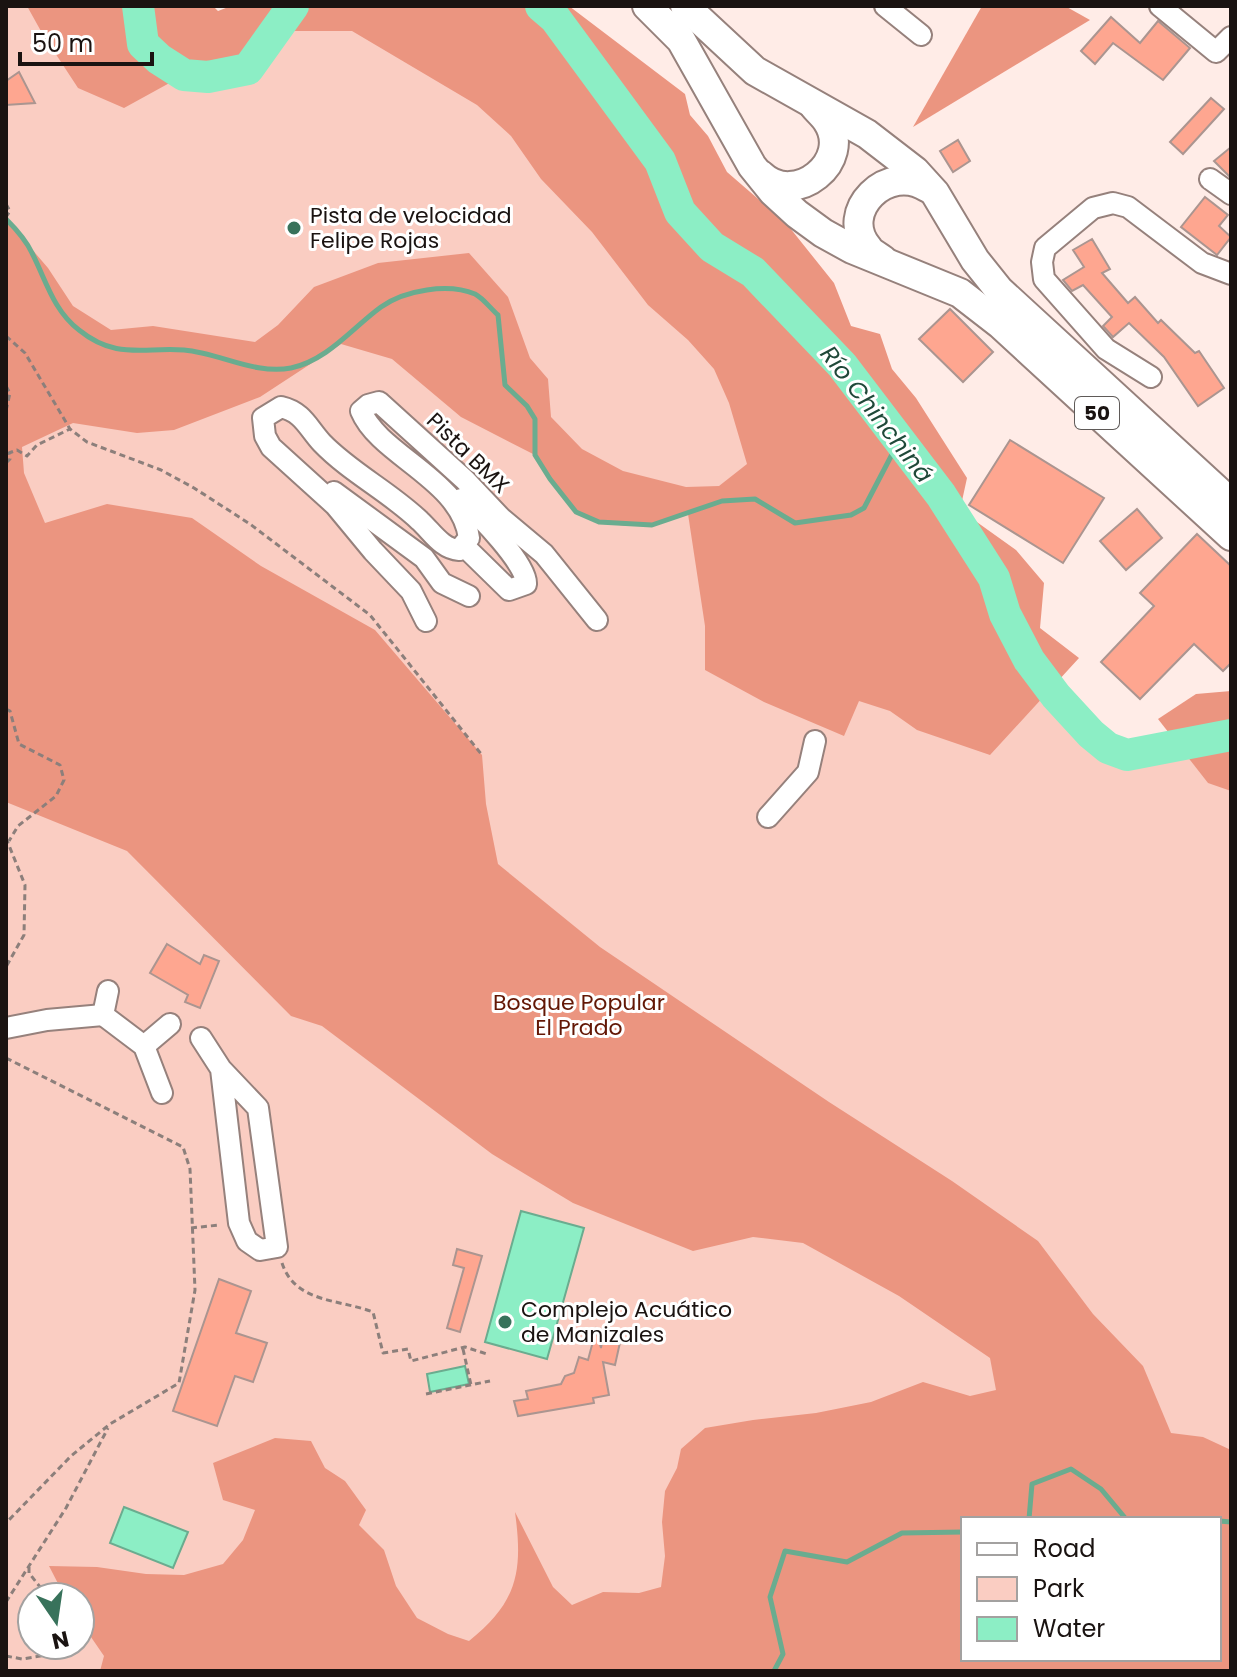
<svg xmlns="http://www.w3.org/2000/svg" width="1237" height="1677" font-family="Poppins,sans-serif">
<rect width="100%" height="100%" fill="#ffece7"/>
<!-- green -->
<path fill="#facdc2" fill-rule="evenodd" d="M 6,6 L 138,6 L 277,31 L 541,6 L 1056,696 C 1071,713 1088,738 1109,749 C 1139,764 1199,742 1231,735 L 1231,1522 L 1219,1519 L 963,1519 L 774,1671 L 6,1671 ZM 32,1597 L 80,1597 L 80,1645 L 32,1645 Z"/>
<!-- forest -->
<g fill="#eb9580" fill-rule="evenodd">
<path d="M 27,6 L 213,6 L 218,11 L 231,6 L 569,6 L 685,94 L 690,115 L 708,136 L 727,172 L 786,223 L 834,283 L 851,326 L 880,334 L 892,369 L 916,398 L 967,478 L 960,510 L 1016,550 L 1044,583 L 1040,628 L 1079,658 L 990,755 L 917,730 L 890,711 L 859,701 L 844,736 L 764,702 L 705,670 L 705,626 L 688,514 L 652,525 L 626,526 L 599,522 L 576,512 L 550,479 L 535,455 L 461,417 L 392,359 L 341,344 L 260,397 L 174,430 L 137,433 L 73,423 L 22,447 L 24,473 L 45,523 L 107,504 L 192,518 L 261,566 L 375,630 L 482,755 L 486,804 L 498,864 L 600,947 L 829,1102 L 952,1181 L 1038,1241 L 1093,1314 L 1143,1366 L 1171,1433 L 1203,1437 L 1231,1450 L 1231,1671 L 100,1671 L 104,1656 L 80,1621 L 80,1597 L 65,1597 L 49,1566 L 97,1567 L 146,1574 L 184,1575 L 223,1564 L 243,1540 L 255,1510 L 223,1500 L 213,1463 L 275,1438 L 311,1441 L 325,1468 L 345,1481 L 366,1510 L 359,1525 L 384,1550 L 396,1586 L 417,1618 L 448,1634 L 469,1641 C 518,1602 523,1571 515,1512 L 553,1587 L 572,1605 L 603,1592 L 639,1593 L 661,1587 L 665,1556 L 662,1522 L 665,1491 L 677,1468 L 681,1449 L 705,1428 L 753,1420 L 816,1413 L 871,1402 L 923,1382 L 970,1396 L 996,1390 L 990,1358 L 899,1296 L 803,1243 L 753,1237 L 693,1251 L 573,1203 L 492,1154 L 322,1026 L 291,1016 L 127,851 L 6,802 L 6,219 L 48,268 L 73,306 L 111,330 L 153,326 L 255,342 L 278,325 L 314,287 L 378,263 L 469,253 L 508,297 L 530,358 L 548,379 L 551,417 L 582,449 L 623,471 L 686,487 L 719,486 L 747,464 L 729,403 L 714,369 L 688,340 L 648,305 L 592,232 L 541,179 L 511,136 L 477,105 L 352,31 L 278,31 L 248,69 L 208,77 L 184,75 L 124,108 L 78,88 L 42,33 ZM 963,1519 L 1219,1519 L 1219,1659 L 963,1659 Z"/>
<path d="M 982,6 L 1065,6 L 1090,20 L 913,127 Z"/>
<path d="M 1231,691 L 1231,791 L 1208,783 L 1158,719 L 1196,694 Z"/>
</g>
<!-- water -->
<g fill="#8ceec5" stroke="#6aac8f" stroke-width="2">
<path d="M 521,1211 L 584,1228 L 547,1359 L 485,1342 Z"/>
<path d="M 465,1366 L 469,1384 L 430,1392 L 427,1374 Z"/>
<path d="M 124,1507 L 188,1532 L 173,1568 L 110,1543 Z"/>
</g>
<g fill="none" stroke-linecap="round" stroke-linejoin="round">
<!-- stream -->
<g stroke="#6aac8f" stroke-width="5">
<path d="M 6,219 C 16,229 26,240 32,253 C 46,280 53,310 79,330 C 116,360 143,347 184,350 C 220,353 255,375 291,368 C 328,360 352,328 381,307 C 405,290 448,283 475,294 C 483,298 491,309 498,315 L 505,385 L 527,406 L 535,419 L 535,455 L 550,479 L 576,512 L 599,522 L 652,525 L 722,501 L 755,499 L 795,523 L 851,515 L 864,508 L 899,441"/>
<path d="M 1029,1519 L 1032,1484 L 1071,1469 L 1101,1489 L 1126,1519"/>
<path d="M 1186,1519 L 1204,1519"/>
<path d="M 1219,1521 L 1231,1522"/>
<path d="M 774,1671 L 783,1654 L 770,1597 L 785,1551 L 847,1562 L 902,1533 L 963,1532"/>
</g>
<!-- river -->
<g stroke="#8ceec5" stroke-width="32">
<path d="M 138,6 L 143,44 L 159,59 L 184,75 L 208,77 L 248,69 L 293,6"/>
<path d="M 541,6 L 555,18 L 660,161 L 680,212 L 712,247 L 753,272 L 842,365 L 941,495 L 994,578 L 1005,614 L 1029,660 L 1056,696 L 1091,734 L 1108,748 L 1127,755 L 1231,735"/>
</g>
</g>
<!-- building -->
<g fill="#fea690" stroke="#ab9590" stroke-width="2">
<path d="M 1111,17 L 1140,43 L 1158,21 L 1190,48 L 1163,80 L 1113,43 L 1095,64 L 1081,51 Z"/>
<path d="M 19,72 L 35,103 L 6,105 L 6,81 Z"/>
<path d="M 1211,98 L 1224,109 L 1183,154 L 1170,142 Z"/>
<path d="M 958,140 L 970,161 L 953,172 L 940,151 Z"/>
<path d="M 1231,147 L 1231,178 L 1214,161 Z"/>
<path d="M 1205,197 L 1228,215 L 1219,226 L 1231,237 L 1217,255 L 1181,227 Z"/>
<path d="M 1092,239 L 1110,269 L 1102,273 L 1128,303 L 1135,297 L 1158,323 L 1161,320 L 1195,353 L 1199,351 L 1224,388 L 1198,406 L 1164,357 L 1129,323 L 1113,337 L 1103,326 L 1112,317 L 1083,285 L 1072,291 L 1063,280 L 1084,267 L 1073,250 Z"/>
<path d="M 950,309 L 993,352 L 963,382 L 919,339 Z"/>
<path d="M 1010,440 L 1104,498 L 1063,563 L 969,505 Z"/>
<path d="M 1137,509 L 1162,538 L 1126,570 L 1100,541 Z"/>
<path d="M 1197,534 L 1231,566 L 1231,663 L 1223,671 L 1194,644 L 1140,699 L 1101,662 L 1154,606 L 1140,593 Z"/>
<path d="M 167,944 L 200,964 L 204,955 L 219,961 L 200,1008 L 185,1002 L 188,995 L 150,973 Z"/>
<path d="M 457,1249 L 482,1256 L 460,1332 L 447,1328 L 464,1268 L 453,1265 Z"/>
<path d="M 219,1279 L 251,1291 L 236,1333 L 267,1343 L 253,1382 L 235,1376 L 217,1426 L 173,1411 Z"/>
<path d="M 611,1329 L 618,1331 L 621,1338 L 615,1365 L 603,1362 L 609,1395 L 593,1398 L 594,1403 L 518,1416 L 514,1401 L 528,1399 L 526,1391 L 561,1384 L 565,1376 L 574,1373 L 579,1357 L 588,1360 L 596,1330 L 601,1348 L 603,1335 Z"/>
</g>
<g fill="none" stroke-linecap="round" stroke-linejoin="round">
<defs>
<g id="minor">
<path d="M 885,6 L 921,35"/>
<path d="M 1160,6 L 1216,52 L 1231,37"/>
<path d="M 1210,179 L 1231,194"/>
<path d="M 1151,377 L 1106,349 L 1044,279 L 1042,262 L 1045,248 L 1093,208 L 1113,203 L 1128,207 L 1202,263 L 1231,274"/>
<path d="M 334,492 L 424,558 L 442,583 L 469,596"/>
<path d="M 461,499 C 477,513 528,565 526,584 L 509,590 L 464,546"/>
<path d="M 426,621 L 411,591 L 373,551 L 335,505 L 271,447 L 265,436 L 263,418 L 281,407 C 303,412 308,428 322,443 C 351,473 390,492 420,521 C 432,532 442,549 459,550 L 469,538 C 461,479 380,456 361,411 L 368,405 L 379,402 L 465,480 L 501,518 L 544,554 L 597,620"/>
<path d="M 768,817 L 808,772 L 815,741"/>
<path d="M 108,991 L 103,1015 L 144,1046 L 162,1093"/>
<path d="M 6,1028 L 47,1020 L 103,1015"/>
<path d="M 201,1038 L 221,1069 L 258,1108 L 277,1247 L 260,1250 L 247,1241 L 239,1223 L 221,1069"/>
<path d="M 144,1046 L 170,1024"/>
</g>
<g id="highway">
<path d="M 647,6 L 681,40 L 752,166 L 773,192 L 797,214 L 823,233 L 852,249 L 960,293 L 1000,324 L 1231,536"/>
<path d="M 685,6 L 755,71 L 867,134 L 915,171 L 935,193 L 975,260 L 999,290 L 1231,503"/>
<path d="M 761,175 C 795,208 854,161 827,121 C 824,116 818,111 814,106"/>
<path d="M 883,260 C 878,256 871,253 868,248 C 837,212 888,161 928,188"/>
</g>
</defs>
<!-- minor casing -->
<use href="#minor" stroke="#96817c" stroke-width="24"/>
<!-- highway casing -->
<use href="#highway" stroke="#96817c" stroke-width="32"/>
<!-- path -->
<g stroke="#8c7f7b" stroke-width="3" stroke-dasharray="6 4" stroke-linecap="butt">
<path d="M 6,204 L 10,211 L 6,217"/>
<path d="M 6,336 L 25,353 L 70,429 L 87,442 L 161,470 L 194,488 L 250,524 L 370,615 L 482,755"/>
<path d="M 6,386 L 10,393 L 6,411"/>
<path d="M 6,463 L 10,459 L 9,453 L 17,450 L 27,456 L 37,445 L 70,429"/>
<path d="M 6,709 L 10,711 L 19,744 L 60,765 L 64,780 L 56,796 L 18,826 L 9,841"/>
<path d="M 6,838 L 25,885 L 24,935 L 6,967"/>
<path d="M 6,1058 L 183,1147 L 190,1169 L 195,1290 L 179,1383 L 110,1424 L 71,1456 L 6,1523"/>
<path d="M 191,1228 L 219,1225"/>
<path d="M 282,1263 C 295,1303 339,1299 373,1312 L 383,1353 L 408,1349 L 411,1361 L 465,1347 L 487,1354"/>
<path d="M 463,1349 L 471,1385"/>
<path d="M 426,1394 L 490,1381"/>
<path d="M 29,1567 L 29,1573 L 48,1597"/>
<path d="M 6,1602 L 66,1508 L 108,1428"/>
<path d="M 6,1656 L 22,1659 L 47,1655 L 56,1645"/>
</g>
<!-- minor -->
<use href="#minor" stroke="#fff" stroke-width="20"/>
<!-- highway -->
<use href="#highway" stroke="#fff" stroke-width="28"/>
</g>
<!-- markers -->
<g fill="#38725b" stroke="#fff" stroke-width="3">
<circle cx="294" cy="228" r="8"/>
<circle cx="505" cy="1322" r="8"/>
</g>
<g text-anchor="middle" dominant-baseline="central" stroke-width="6" stroke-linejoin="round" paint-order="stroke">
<!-- shield labels -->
<rect fill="#fff" stroke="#5f5a58" stroke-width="2" x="1075" y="397" width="44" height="32" rx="6"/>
<g font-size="20" font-weight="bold" fill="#1a1311">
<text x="1097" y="413">50</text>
</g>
<!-- poi labels -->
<g font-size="22" fill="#1a1311" stroke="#fff" text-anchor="start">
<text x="310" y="215">Pista de velocidad<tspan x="310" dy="25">Felipe Rojas</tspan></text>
<text x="521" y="1309">Complejo Acuático<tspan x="521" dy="25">de Manizales</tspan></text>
</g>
<!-- street labels -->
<g font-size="22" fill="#1a1311" stroke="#fff">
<text transform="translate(468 453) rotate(44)">Pista BMX</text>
</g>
<!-- park labels -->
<g font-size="22" fill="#631705" stroke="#fff">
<text x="579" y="1002">Bosque Popular<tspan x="579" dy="25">El Prado</tspan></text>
</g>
<!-- water labels -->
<g font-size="24" font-style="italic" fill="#1f4939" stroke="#fff">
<text transform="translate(877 414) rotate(52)">Río Chinchiná</text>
</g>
</g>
<!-- border -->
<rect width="1237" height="1677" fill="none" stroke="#1a1311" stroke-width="16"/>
<!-- legend -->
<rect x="961" y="1517" width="260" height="144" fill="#ffffff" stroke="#a3a1a0" stroke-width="2"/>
<rect x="977" y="1543" width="40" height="12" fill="#ffffff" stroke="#a3a1a0" stroke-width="2"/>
<text x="1033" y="1557" font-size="24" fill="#1a1311">Road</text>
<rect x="977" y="1577" width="40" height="24" fill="#facdc2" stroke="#a3a1a0" stroke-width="2"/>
<text x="1033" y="1597" font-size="24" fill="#1a1311">Park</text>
<rect x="977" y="1617" width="40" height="24" fill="#8ceec5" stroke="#a3a1a0" stroke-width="2"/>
<text x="1033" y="1637" font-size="24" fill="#1a1311">Water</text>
<!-- north arrow -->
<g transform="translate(56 1621) rotate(167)"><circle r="38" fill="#ffffff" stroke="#a3a1a0" stroke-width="2"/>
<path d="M0-6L14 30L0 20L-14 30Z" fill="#38725b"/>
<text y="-12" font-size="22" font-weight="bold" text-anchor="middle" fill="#1a1311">N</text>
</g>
<!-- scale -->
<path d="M20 52v12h132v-12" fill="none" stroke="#1a1311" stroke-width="4"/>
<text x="32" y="52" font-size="24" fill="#1a1311" stroke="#ffffff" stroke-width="6" paint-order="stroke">50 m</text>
</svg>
